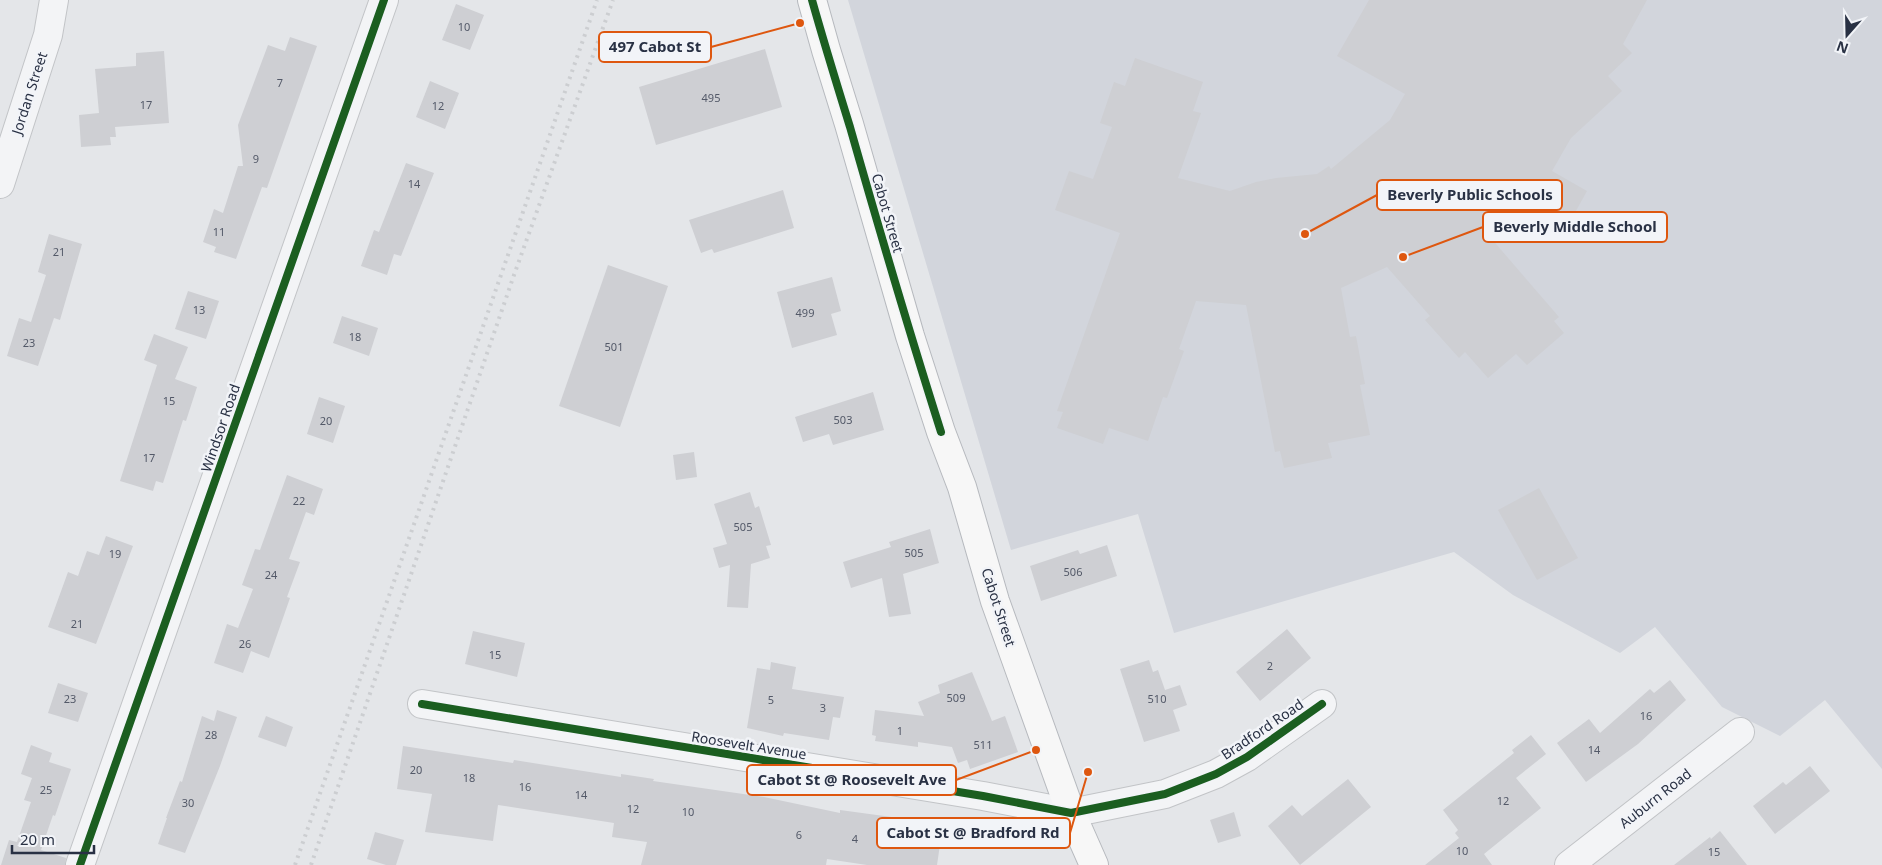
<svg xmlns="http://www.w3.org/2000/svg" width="1882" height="865" font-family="'Noto Sans',sans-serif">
<rect width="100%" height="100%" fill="#e4e6e9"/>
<!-- built -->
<path fill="#d2d5dc" d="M 848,0 L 1882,0 L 1882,769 L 1825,700 L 1780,736 L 1722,707 L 1655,627 L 1620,653 L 1513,595 L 1454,552 L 1174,633 L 1138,514 L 1011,550 Z"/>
<!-- building -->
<g fill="#cecfd3">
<path d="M 1369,0 L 1647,0 L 1623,44 L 1632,53 L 1608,76 L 1622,91 L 1571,138 L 1552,171 L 1587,191 L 1562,236 L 1507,205 L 1490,237 L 1559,317 L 1554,321 L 1564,333 L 1527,365 L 1516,354 L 1488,378 L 1465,352 L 1459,358 L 1425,320 L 1430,316 L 1387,267 L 1341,288 L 1350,337 L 1356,336 L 1365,384 L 1360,385 L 1370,435 L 1328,443 L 1332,458 L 1284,468 L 1280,451 L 1275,452 L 1246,305 L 1196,301 L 1179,349 L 1184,351 L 1167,398 L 1163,397 L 1148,441 L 1109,428 L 1103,444 L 1057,428 L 1063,412 L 1057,411 L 1120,233 L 1055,210 L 1069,171 L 1093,179 L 1112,127 L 1100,123 L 1114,82 L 1125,86 L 1135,58 L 1203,82 L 1193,111 L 1201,113 L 1178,178 L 1230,191 L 1256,182 L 1276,178 L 1317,174 L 1329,166 L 1331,169 L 1390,120 L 1405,94 L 1337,56 Z"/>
<path d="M 456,4 L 484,15 L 470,50 L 442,40 Z"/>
<path d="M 290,37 L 317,46 L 267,188 L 262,187 L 236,259 L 214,252 L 216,247 L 203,242 L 214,209 L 223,213 L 238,166 L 243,166 L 238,125 L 268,45 L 285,51 Z"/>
<path d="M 765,49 L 782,107 L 656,145 L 639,87 Z"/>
<path d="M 164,51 L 169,123 L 115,127 L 116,137 L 110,137 L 111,145 L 81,147 L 79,115 L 99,113 L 95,69 L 136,66 L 136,53 Z"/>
<path d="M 430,81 L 459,93 L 445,129 L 416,117 Z"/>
<path d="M 406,163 L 434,173 L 401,256 L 394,254 L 387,275 L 361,266 L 374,230 L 379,232 Z"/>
<path d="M 783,190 L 794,228 L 714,253 L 712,249 L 701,253 L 689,220 Z"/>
<path d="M 49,234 L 82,244 L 60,320 L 54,318 L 38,366 L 7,356 L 19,318 L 31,322 L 46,275 L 38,272 Z"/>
<path d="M 608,265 L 668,286 L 620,427 L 559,406 Z"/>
<path d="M 832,277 L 841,311 L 831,314 L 837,335 L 792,348 L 777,292 Z"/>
<path d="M 188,291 L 219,301 L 206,339 L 175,329 Z"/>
<path d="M 342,316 L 378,328 L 369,356 L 333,343 Z"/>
<path d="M 154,334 L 188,347 L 175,379 L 197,387 L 186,421 L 183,420 L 163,483 L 156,481 L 153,491 L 120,481 L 157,365 L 144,360 Z"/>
<path d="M 873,392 L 884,430 L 833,445 L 829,434 L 803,442 L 795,417 Z"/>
<path d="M 319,397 L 345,406 L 333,443 L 307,434 Z"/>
<path d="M 694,452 L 697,477 L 676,480 L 673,455 Z"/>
<path d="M 287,475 L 323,489 L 314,515 L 306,512 L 289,559 L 300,562 L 287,597 L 290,598 L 269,658 L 251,651 L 243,673 L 214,663 L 227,624 L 238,628 L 253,589 L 242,585 L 255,549 L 260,550 Z"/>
<path d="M 1539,488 L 1578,558 L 1537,580 L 1498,510 Z"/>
<path d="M 750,492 L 755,508 L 759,506 L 771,545 L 766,546 L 770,558 L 751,564 L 748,608 L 727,607 L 730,565 L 719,568 L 713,548 L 727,544 L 714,504 Z"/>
<path d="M 930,529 L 939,563 L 903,574 L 911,614 L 889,617 L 882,578 L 851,588 L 843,562 L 891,547 L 889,542 Z"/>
<path d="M 106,536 L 133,546 L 96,644 L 48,627 L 68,572 L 78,576 L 87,551 L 99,555 Z"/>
<path d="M 1107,545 L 1117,576 L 1041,601 L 1030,566 L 1078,550 L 1080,554 Z"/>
<path d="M 1287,629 L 1311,658 L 1260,701 L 1236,672 Z"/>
<path d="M 473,631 L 525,643 L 517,677 L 465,664 Z"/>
<path d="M 1149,660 L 1153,672 L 1158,670 L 1165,690 L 1180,685 L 1187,705 L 1173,710 L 1180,731 L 1144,742 L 1120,669 Z"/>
<path d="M 771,662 L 796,667 L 792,689 L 844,697 L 840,718 L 833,717 L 829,740 L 784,733 L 783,736 L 747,728 L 757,668 L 770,670 Z"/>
<path d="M 972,672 L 992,721 L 1005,716 L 1018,752 L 970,769 L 967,760 L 958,763 L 952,747 L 918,742 L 918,747 L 875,741 L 876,736 L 872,735 L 875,710 L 924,716 L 918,702 L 940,693 L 938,685 Z"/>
<path d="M 1670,680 L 1686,700 L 1638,744 L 1586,782 L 1557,743 L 1589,719 L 1600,733 L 1650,689 L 1654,693 Z"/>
<path d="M 58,683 L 88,693 L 78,722 L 48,713 Z"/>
<path d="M 217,710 L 237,717 L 220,766 L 185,853 L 158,844 L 167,818 L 166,818 L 180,781 L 182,782 L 202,716 L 214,721 Z"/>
<path d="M 266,716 L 293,727 L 286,747 L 258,737 Z"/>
<path d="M 1531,735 L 1546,754 L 1516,778 L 1541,808 L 1484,854 L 1492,865 L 1425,865 L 1459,838 L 1455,833 L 1458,830 L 1443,810 L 1514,753 L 1512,750 Z"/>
<path d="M 31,745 L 52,753 L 49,762 L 71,769 L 55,816 L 53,815 L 41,850 L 66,858 L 65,865 L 1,865 L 9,840 L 17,842 L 31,802 L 24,800 L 32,778 L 21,774 Z"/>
<path d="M 403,746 L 513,763 L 514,760 L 621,777 L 621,774 L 654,779 L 653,781 L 764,797 L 840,813 L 840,810 L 943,824 L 937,865 L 867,865 L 827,859 L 826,865 L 641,865 L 647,842 L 612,837 L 614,823 L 498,805 L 493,841 L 425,832 L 432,794 L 397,789 Z"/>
<path d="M 1810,766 L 1830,791 L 1775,834 L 1753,806 L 1783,782 L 1786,785 Z"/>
<path d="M 1348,779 L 1371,807 L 1300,865 L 1268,826 L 1292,805 L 1302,816 Z"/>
<path d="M 1234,812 L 1241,836 L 1218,843 L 1210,820 Z"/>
<path d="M 1720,831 L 1747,865 L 1674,865 L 1710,837 L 1711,839 Z"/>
<path d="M 375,832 L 404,840 L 396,865 L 386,865 L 367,859 Z"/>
</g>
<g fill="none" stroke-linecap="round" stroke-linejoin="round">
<defs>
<g id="minor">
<path d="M 0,184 L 48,35 L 54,0"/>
<path d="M 422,704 L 983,796 L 1071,813 L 1165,794 L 1216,774 L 1247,757 L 1322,704"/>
<path d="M 80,865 L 384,0"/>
<path d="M 1569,865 L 1740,732"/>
</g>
<path id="highway" d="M 812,0 L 826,50 L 849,124 L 910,336 L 941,432 L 962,487 L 995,601 L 1071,813 L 1094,865"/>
</defs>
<!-- minor casing -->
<use href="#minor" stroke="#c2c4c7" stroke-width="30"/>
<!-- highway casing -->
<use href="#highway" stroke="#b6b9be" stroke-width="30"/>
<!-- minor -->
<use href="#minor" stroke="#f3f4f6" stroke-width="28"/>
<!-- highway -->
<use href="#highway" stroke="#f7f7f7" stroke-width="28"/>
<!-- rail -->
<g stroke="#ccced1" stroke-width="4" stroke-dasharray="2.5 5" stroke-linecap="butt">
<path d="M 295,865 L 597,0"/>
<path d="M 311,865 L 514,275 L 613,0"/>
</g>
<defs>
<g id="cycleway">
<path d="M 812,0 C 824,43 837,85 850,127 C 879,229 909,331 941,432"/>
<path d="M 422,704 L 983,796 L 1071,813 L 1165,794 L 1216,774 L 1247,757 L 1322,704"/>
<path d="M 80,865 L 384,0"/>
</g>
</defs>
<!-- cycleway casing -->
<use href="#cycleway" stroke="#f2f4f8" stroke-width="11"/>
<!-- cycleway -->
<use href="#cycleway" stroke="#1b5e20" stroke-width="8"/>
</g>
<g text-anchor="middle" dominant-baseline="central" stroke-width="5" stroke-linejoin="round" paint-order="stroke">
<!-- number labels -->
<g font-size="11" fill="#535968">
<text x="464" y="26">10</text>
<text x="280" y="82">7</text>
<text x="711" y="97">495</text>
<text x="146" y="104">17</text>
<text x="438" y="105">12</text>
<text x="256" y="158">9</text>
<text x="414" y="183">14</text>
<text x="219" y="231">11</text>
<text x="59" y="251">21</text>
<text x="199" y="309">13</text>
<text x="805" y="312">499</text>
<text x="355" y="336">18</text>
<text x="29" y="342">23</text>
<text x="614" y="346">501</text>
<text x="169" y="400">15</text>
<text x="843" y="419">503</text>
<text x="326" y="420">20</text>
<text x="149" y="457">17</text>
<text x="299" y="500">22</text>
<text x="743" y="526">505</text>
<text x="914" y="552">505</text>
<text x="115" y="553">19</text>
<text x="1073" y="571">506</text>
<text x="271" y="574">24</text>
<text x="77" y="623">21</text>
<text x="245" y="643">26</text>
<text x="495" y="654">15</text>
<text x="1270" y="665">2</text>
<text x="956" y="697">509</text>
<text x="70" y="698">23</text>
<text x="1157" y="698">510</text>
<text x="771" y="699">5</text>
<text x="823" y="707">3</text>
<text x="1646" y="715">16</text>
<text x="900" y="730">1</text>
<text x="211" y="734">28</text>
<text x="983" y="744">511</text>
<text x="1594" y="749">14</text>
<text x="416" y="769">20</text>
<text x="469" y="777">18</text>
<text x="525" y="786">16</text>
<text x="46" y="789">25</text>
<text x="581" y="794">14</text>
<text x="1503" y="800">12</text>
<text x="188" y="802">30</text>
<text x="633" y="808">12</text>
<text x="688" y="811">10</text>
<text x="799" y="834">6</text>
<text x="855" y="838">4</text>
<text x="1462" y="850">10</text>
<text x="1714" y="851">15</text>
</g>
<!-- street labels -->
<g font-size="14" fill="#293144" stroke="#f2f4f8">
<text transform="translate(29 93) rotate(-72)">Jordan Street</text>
<text transform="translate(888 213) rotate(74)">Cabot Street</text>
<text transform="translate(220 428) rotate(-71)">Windsor Road</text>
<text transform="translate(999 607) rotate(72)">Cabot Street</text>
<text transform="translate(1262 729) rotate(-34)">Bradford Road</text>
<text transform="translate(749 745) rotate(9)">Roosevelt Avenue</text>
<text transform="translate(1655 798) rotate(-38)">Auburn Road</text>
</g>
</g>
<!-- callouts -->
<path fill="none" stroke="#de570f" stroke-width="2" d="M800 23L711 47M1305 234L1377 195M1403 257L1483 227M1036 750L956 780M1088 772L1070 833"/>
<g fill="#de570f" stroke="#f2f4f8" stroke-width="2">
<circle cx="800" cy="23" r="5"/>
<circle cx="1305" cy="234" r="5"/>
<circle cx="1403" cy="257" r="5"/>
<circle cx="1036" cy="750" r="5"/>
<circle cx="1088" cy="772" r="5"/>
</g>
<g fill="#f2f4f8" stroke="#de570f" stroke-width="2">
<rect x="599" y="32" width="112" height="30" rx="5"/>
<rect x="1377" y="180" width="185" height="30" rx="5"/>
<rect x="1483" y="212" width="184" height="30" rx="5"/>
<rect x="747" y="765" width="209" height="30" rx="5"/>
<rect x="877" y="818" width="193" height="30" rx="5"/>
</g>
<g font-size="15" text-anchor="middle" font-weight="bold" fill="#293144">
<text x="655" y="52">497 Cabot St</text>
<text x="1470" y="200">Beverly Public Schools</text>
<text x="1575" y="232">Beverly Middle School</text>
<text x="852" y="785">Cabot St @ Roosevelt Ave</text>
<text x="973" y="838">Cabot St @ Bradford Rd</text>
</g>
<!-- north arrow -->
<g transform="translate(1847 35) rotate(200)" stroke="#f2f4f8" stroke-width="4" paint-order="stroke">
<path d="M0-4L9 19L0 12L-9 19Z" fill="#293144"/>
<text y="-8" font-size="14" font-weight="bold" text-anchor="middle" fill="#293144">N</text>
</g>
<!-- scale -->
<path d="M12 845v8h82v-8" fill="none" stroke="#293144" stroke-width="2.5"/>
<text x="20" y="845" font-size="15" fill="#293144" stroke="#f2f4f8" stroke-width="4" paint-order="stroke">20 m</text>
</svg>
